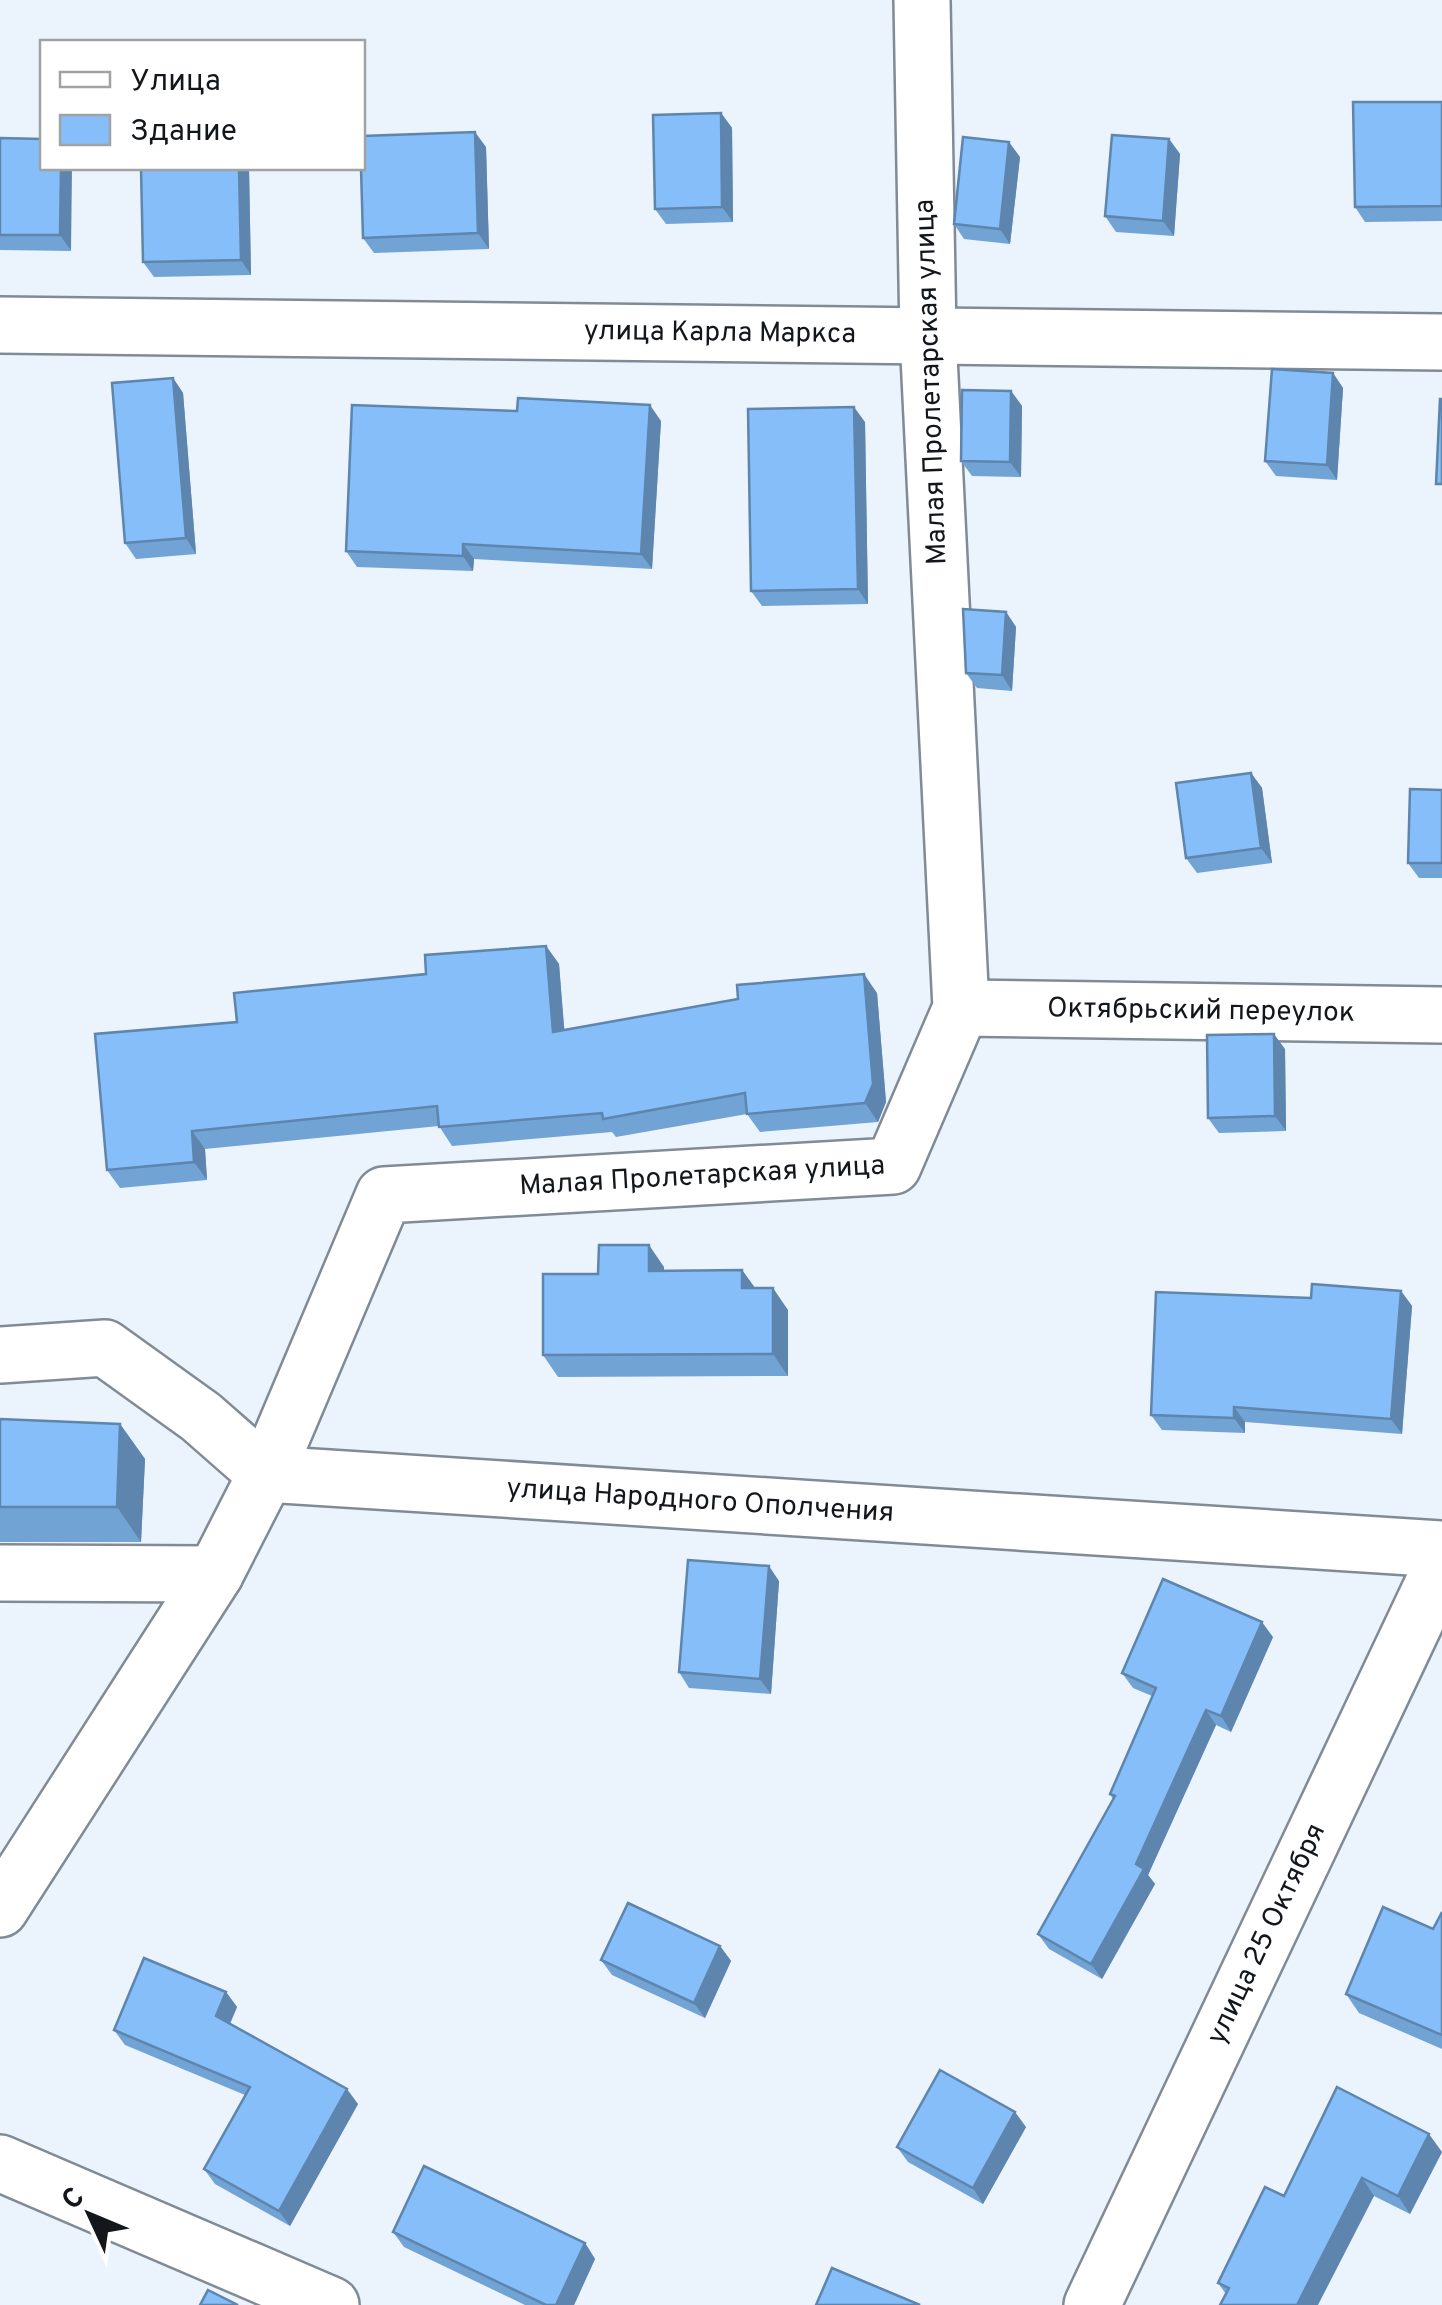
<svg xmlns="http://www.w3.org/2000/svg" width="1442" height="2305" font-family="Overpass,sans-serif">
<rect width="100%" height="100%" fill="#ebf4fd"/>
<g fill="none" stroke-linecap="round" stroke-linejoin="round">
<defs>
<g id="minor">
<path id="s1" d="M 0,325 L 1442,342"/>
<path id="s2" d="M 961,1008 L 1442,1015"/>
<path id="s3" d="M 0,1355 L 105,1348 L 201,1417 L 266,1474 L 1442,1549"/>
<path d="M 0,1573 L 215,1574"/>
<path id="s4" d="M 0,1909 L 215,1574 L 266,1474 L 384,1195 L 893,1166 L 961,1008 L 928,336 L 922,0"/>
<path d="M 0,2163 L 331,2305"/>
<path id="s5" d="M 1092,2305 L 1442,1565"/>
</g>
</defs>
<!-- minor casing -->
<use href="#minor" stroke="#818b95" stroke-width="60"/>
<!-- minor -->
<use href="#minor" stroke="#fff" stroke-width="55"/>
</g>
<!-- wall -->
<g fill="#72a3d5">
<path d="M 1442,102 L 1442,221 L 1365,222 L 1355,207 Z"/>
<path d="M 721,113 L 732,128 L 733,222 L 666,224 L 655,209 Z"/>
<path d="M 0,138 L 71,251 L 0,250 Z"/>
<path d="M 1169,139 L 1180,154 L 1174,236 L 1116,232 L 1105,216 Z"/>
<path d="M 486,147 L 489,249 L 374,253 L 363,238 Z"/>
<path d="M 1020,157 L 1010,244 L 964,239 L 954,224 Z"/>
<path d="M 249,168 L 251,275 L 154,277 L 143,262 Z"/>
<path d="M 1333,373 L 1343,388 L 1337,480 L 1276,476 L 1265,461 Z"/>
<path d="M 173,378 L 183,393 L 196,554 L 136,559 L 125,543 Z"/>
<path d="M 1011,391 L 1022,406 L 1021,477 L 972,476 L 961,461 Z"/>
<path d="M 661,421 L 652,569 L 474,559 L 473,571 L 357,567 L 346,551 Z"/>
<path d="M 865,422 L 868,604 L 762,606 L 751,591 Z"/>
<path d="M 1006,612 L 1016,627 L 1012,691 L 977,688 L 966,673 Z"/>
<path d="M 1251,773 L 1262,788 L 1272,863 L 1197,873 L 1186,858 Z"/>
<path d="M 1442,790 L 1442,878 L 1419,878 L 1408,863 Z"/>
<path d="M 546,946 L 559,964 L 564,1030 L 877,993 L 886,1102 L 878,1122 L 760,1132 L 747,1114 L 616,1137 L 612,1132 L 452,1146 L 439,1126 L 205,1149 L 207,1180 L 120,1188 L 107,1170 L 237,1022 L 426,974 Z"/>
<path d="M 1285,1049 L 1286,1131 L 1219,1133 L 1208,1118 Z"/>
<path d="M 664,1267 L 664,1271 L 742,1270 L 755,1288 L 788,1310 L 788,1376 L 558,1377 L 543,1355 L 598,1274 Z"/>
<path d="M 1401,1291 L 1412,1306 L 1402,1434 L 1245,1422 L 1245,1433 L 1162,1430 L 1151,1415 L 1311,1298 Z"/>
<path d="M 0,1419 L 120,1424 L 145,1459 L 141,1542 L 0,1542 Z"/>
<path d="M 779,1581 L 771,1694 L 689,1688 L 679,1672 Z"/>
<path d="M 1273,1637 L 1231,1732 L 1216,1725 L 1148,1875 L 1155,1884 L 1102,1979 L 1049,1949 L 1038,1934 L 1113,1799 L 1110,1794 L 1152,1696 L 1133,1688 L 1122,1673 Z"/>
<path d="M 1442,1912 L 1442,2049 L 1359,2013 L 1346,1994 L 1433,1929 Z"/>
<path d="M 720,1946 L 731,1961 L 705,2018 L 612,1975 L 601,1960 Z"/>
<path d="M 226,1992 L 237,2007 L 230,2023 L 358,2104 L 290,2226 L 215,2184 L 204,2169 L 245,2095 L 125,2045 L 114,2030 Z"/>
<path d="M 1026,2127 L 983,2204 L 908,2162 L 897,2147 Z"/>
<path d="M 1442,2152 L 1410,2214 L 1374,2196 L 1226,2294 L 1218,2283 L 1284,2196 Z"/>
<path d="M 393,2232 L 585,2243 L 595,2259 L 574,2305 L 525,2305 L 404,2247 Z"/>
</g>
<!-- shaded-wall -->
<g fill="#5d85ae">
<path d="M 721,113 L 732,128 L 733,222 L 722,207 Z"/>
<path d="M 475,132 L 486,147 L 489,249 L 478,233 Z"/>
<path d="M 1169,139 L 1180,154 L 1174,236 L 1163,221 Z"/>
<path d="M 1009,142 L 1020,157 L 1010,244 L 1000,229 Z"/>
<path d="M 61,168 L 72,168 L 71,251 L 60,235 Z"/>
<path d="M 239,168 L 249,168 L 251,275 L 241,260 Z"/>
<path d="M 1333,373 L 1343,388 L 1337,480 L 1327,465 Z"/>
<path d="M 173,378 L 183,393 L 196,554 L 186,538 Z"/>
<path d="M 1011,391 L 1022,406 L 1021,477 L 1010,462 Z"/>
<path d="M 650,405 L 661,421 L 652,569 L 641,554 Z"/>
<path d="M 854,407 L 865,422 L 868,604 L 858,589 Z"/>
<path d="M 463,544 L 474,559 L 473,571 L 463,556 Z"/>
<path d="M 1006,612 L 1016,627 L 1012,691 L 1002,675 Z"/>
<path d="M 1251,773 L 1262,788 L 1272,863 L 1261,848 Z"/>
<path d="M 546,946 L 559,964 L 566,1050 L 553,1032 Z"/>
<path d="M 864,974 L 877,993 L 886,1102 L 878,1122 L 865,1103 Z"/>
<path d="M 1274,1034 L 1285,1049 L 1286,1131 L 1275,1116 Z"/>
<path d="M 192,1131 L 205,1149 L 207,1180 L 194,1162 Z"/>
<path d="M 649,1245 L 664,1267 L 664,1292 L 649,1271 Z"/>
<path d="M 742,1270 L 758,1292 L 742,1288 Z"/>
<path d="M 773,1288 L 788,1310 L 788,1376 L 773,1354 Z"/>
<path d="M 1401,1291 L 1412,1306 L 1402,1434 L 1391,1419 Z"/>
<path d="M 1234,1407 L 1245,1422 L 1245,1433 L 1234,1418 Z"/>
<path d="M 120,1424 L 145,1459 L 141,1542 L 117,1507 Z"/>
<path d="M 769,1566 L 779,1581 L 771,1694 L 760,1679 Z"/>
<path d="M 1262,1622 L 1273,1637 L 1231,1732 L 1221,1716 Z"/>
<path d="M 1206,1710 L 1216,1725 L 1148,1875 L 1155,1884 L 1102,1979 L 1091,1964 Z"/>
<path d="M 720,1946 L 731,1961 L 705,2018 L 694,2003 Z"/>
<path d="M 226,1992 L 237,2007 L 227,2031 L 216,2016 Z"/>
<path d="M 347,2089 L 358,2104 L 290,2226 L 279,2211 Z"/>
<path d="M 1015,2112 L 1026,2127 L 983,2204 L 973,2188 Z"/>
<path d="M 1429,2134 L 1442,2152 L 1410,2214 L 1398,2196 Z"/>
<path d="M 1362,2178 L 1374,2196 L 1318,2305 L 1297,2305 Z"/>
<path d="M 585,2243 L 595,2259 L 574,2305 L 556,2305 Z"/>
</g>
<!-- building -->
<g fill="#85bef8" stroke="#5d85ae" stroke-width="2.5">
<path d="M 1353,102 L 1442,102 L 1442,206 L 1355,207 Z"/>
<path d="M 721,113 L 722,207 L 655,209 L 653,115 Z"/>
<path d="M 475,132 L 478,233 L 363,238 L 361,168 L 362,168 L 362,136 Z"/>
<path d="M 1112,135 L 1169,139 L 1163,221 L 1105,216 Z"/>
<path d="M 963,137 L 1009,142 L 1000,229 L 954,224 Z"/>
<path d="M 0,138 L 42,139 L 42,168 L 61,168 L 60,235 L 0,235 Z"/>
<path d="M 141,168 L 239,168 L 241,260 L 143,262 Z"/>
<path d="M 1272,369 L 1333,373 L 1327,465 L 1265,461 Z"/>
<path d="M 173,378 L 186,538 L 125,543 L 112,383 Z"/>
<path d="M 962,390 L 1011,391 L 1010,462 L 961,461 Z"/>
<path d="M 518,398 L 650,405 L 641,554 L 463,544 L 463,556 L 346,551 L 352,405 L 517,411 Z"/>
<path d="M 1440,399 L 1442,399 L 1442,484 L 1436,484 Z"/>
<path d="M 854,407 L 858,589 L 751,591 L 748,409 Z"/>
<path d="M 963,609 L 1006,612 L 1002,675 L 966,673 Z"/>
<path d="M 1251,773 L 1261,848 L 1186,858 L 1176,783 Z"/>
<path d="M 1410,789 L 1442,790 L 1442,863 L 1408,863 Z"/>
<path d="M 546,946 L 553,1032 L 738,999 L 737,985 L 864,974 L 873,1084 L 865,1103 L 747,1114 L 745,1093 L 603,1119 L 602,1113 L 439,1127 L 437,1106 L 192,1131 L 194,1162 L 107,1170 L 95,1034 L 237,1022 L 234,993 L 426,974 L 425,955 Z"/>
<path d="M 1274,1034 L 1275,1116 L 1208,1118 L 1207,1035 Z"/>
<path d="M 599,1245 L 649,1245 L 649,1271 L 742,1270 L 742,1288 L 773,1288 L 773,1354 L 543,1355 L 543,1274 L 598,1274 Z"/>
<path d="M 1312,1284 L 1401,1291 L 1391,1419 L 1234,1407 L 1234,1418 L 1151,1415 L 1156,1292 L 1311,1298 Z"/>
<path d="M 0,1419 L 120,1424 L 117,1507 L 0,1507 Z"/>
<path d="M 688,1560 L 769,1566 L 760,1679 L 679,1672 Z"/>
<path d="M 1163,1579 L 1262,1622 L 1221,1716 L 1206,1710 L 1136,1864 L 1144,1869 L 1091,1964 L 1038,1934 L 1115,1796 L 1110,1794 L 1156,1688 L 1122,1673 Z"/>
<path d="M 628,1903 L 720,1946 L 694,2003 L 601,1960 Z"/>
<path d="M 1383,1907 L 1433,1929 L 1442,1912 L 1442,2035 L 1346,1994 Z"/>
<path d="M 144,1958 L 226,1992 L 216,2016 L 347,2089 L 279,2211 L 204,2169 L 250,2087 L 114,2030 Z"/>
<path d="M 940,2070 L 1015,2112 L 973,2188 L 897,2147 Z"/>
<path d="M 1337,2087 L 1429,2134 L 1398,2196 L 1362,2178 L 1297,2305 L 1220,2305 L 1229,2288 L 1218,2283 L 1265,2187 L 1284,2196 Z"/>
<path d="M 424,2166 L 585,2243 L 556,2305 L 546,2305 L 393,2232 Z"/>
<path d="M 832,2268 L 920,2305 L 816,2305 Z"/>
<path d="M 208,2290 L 238,2305 L 200,2305 Z"/>
</g>
<g text-anchor="middle" dominant-baseline="central" stroke-width="8" stroke-linejoin="round" paint-order="stroke">
<!-- street labels -->
<g font-size="28" fill="#13171b" stroke="#fff">
<text stroke="none"><textPath href="#s1" startOffset="720">улица Карла Маркса</textPath></text>
<text transform="translate(932 382) rotate(-92)">Малая Пролетарская улица</text>
<text stroke="none"><textPath href="#s2" startOffset="240">Октябрьский переулок</textPath></text>
<text stroke="none"><textPath href="#s4" startOffset="1132">Малая Пролетарская улица</textPath></text>
<text stroke="none"><textPath href="#s3" startOffset="745">улица Народного Ополчения</textPath></text>
<text stroke="none"><textPath href="#s5" startOffset="410">улица 25 Октября</textPath></text>
</g>
</g>
<!-- legend -->
<rect x="40" y="40" width="325" height="130" fill="#ffffff" stroke="#a1a2a4" stroke-width="2.5"/>
<rect x="60" y="72" width="50" height="15" fill="#ffffff" stroke="#a1a2a4" stroke-width="2.5"/>
<text x="130" y="90" font-size="30" fill="#13171b">Улица</text>
<rect x="60" y="115" width="50" height="30" fill="#85bef8" stroke="#a1a2a4" stroke-width="2.5"/>
<text x="130" y="140" font-size="30" fill="#13171b">Здание</text>
<!-- north arrow -->
<g transform="translate(90 2215) rotate(314)" stroke="#ffffff" stroke-width="8" paint-order="stroke">
<path d="M0-8L18 38L0 25L-18 38Z" fill="#13171b"/>
<text y="-15" font-size="28" font-weight="bold" text-anchor="middle" fill="#13171b">С</text>
</g>
</svg>
